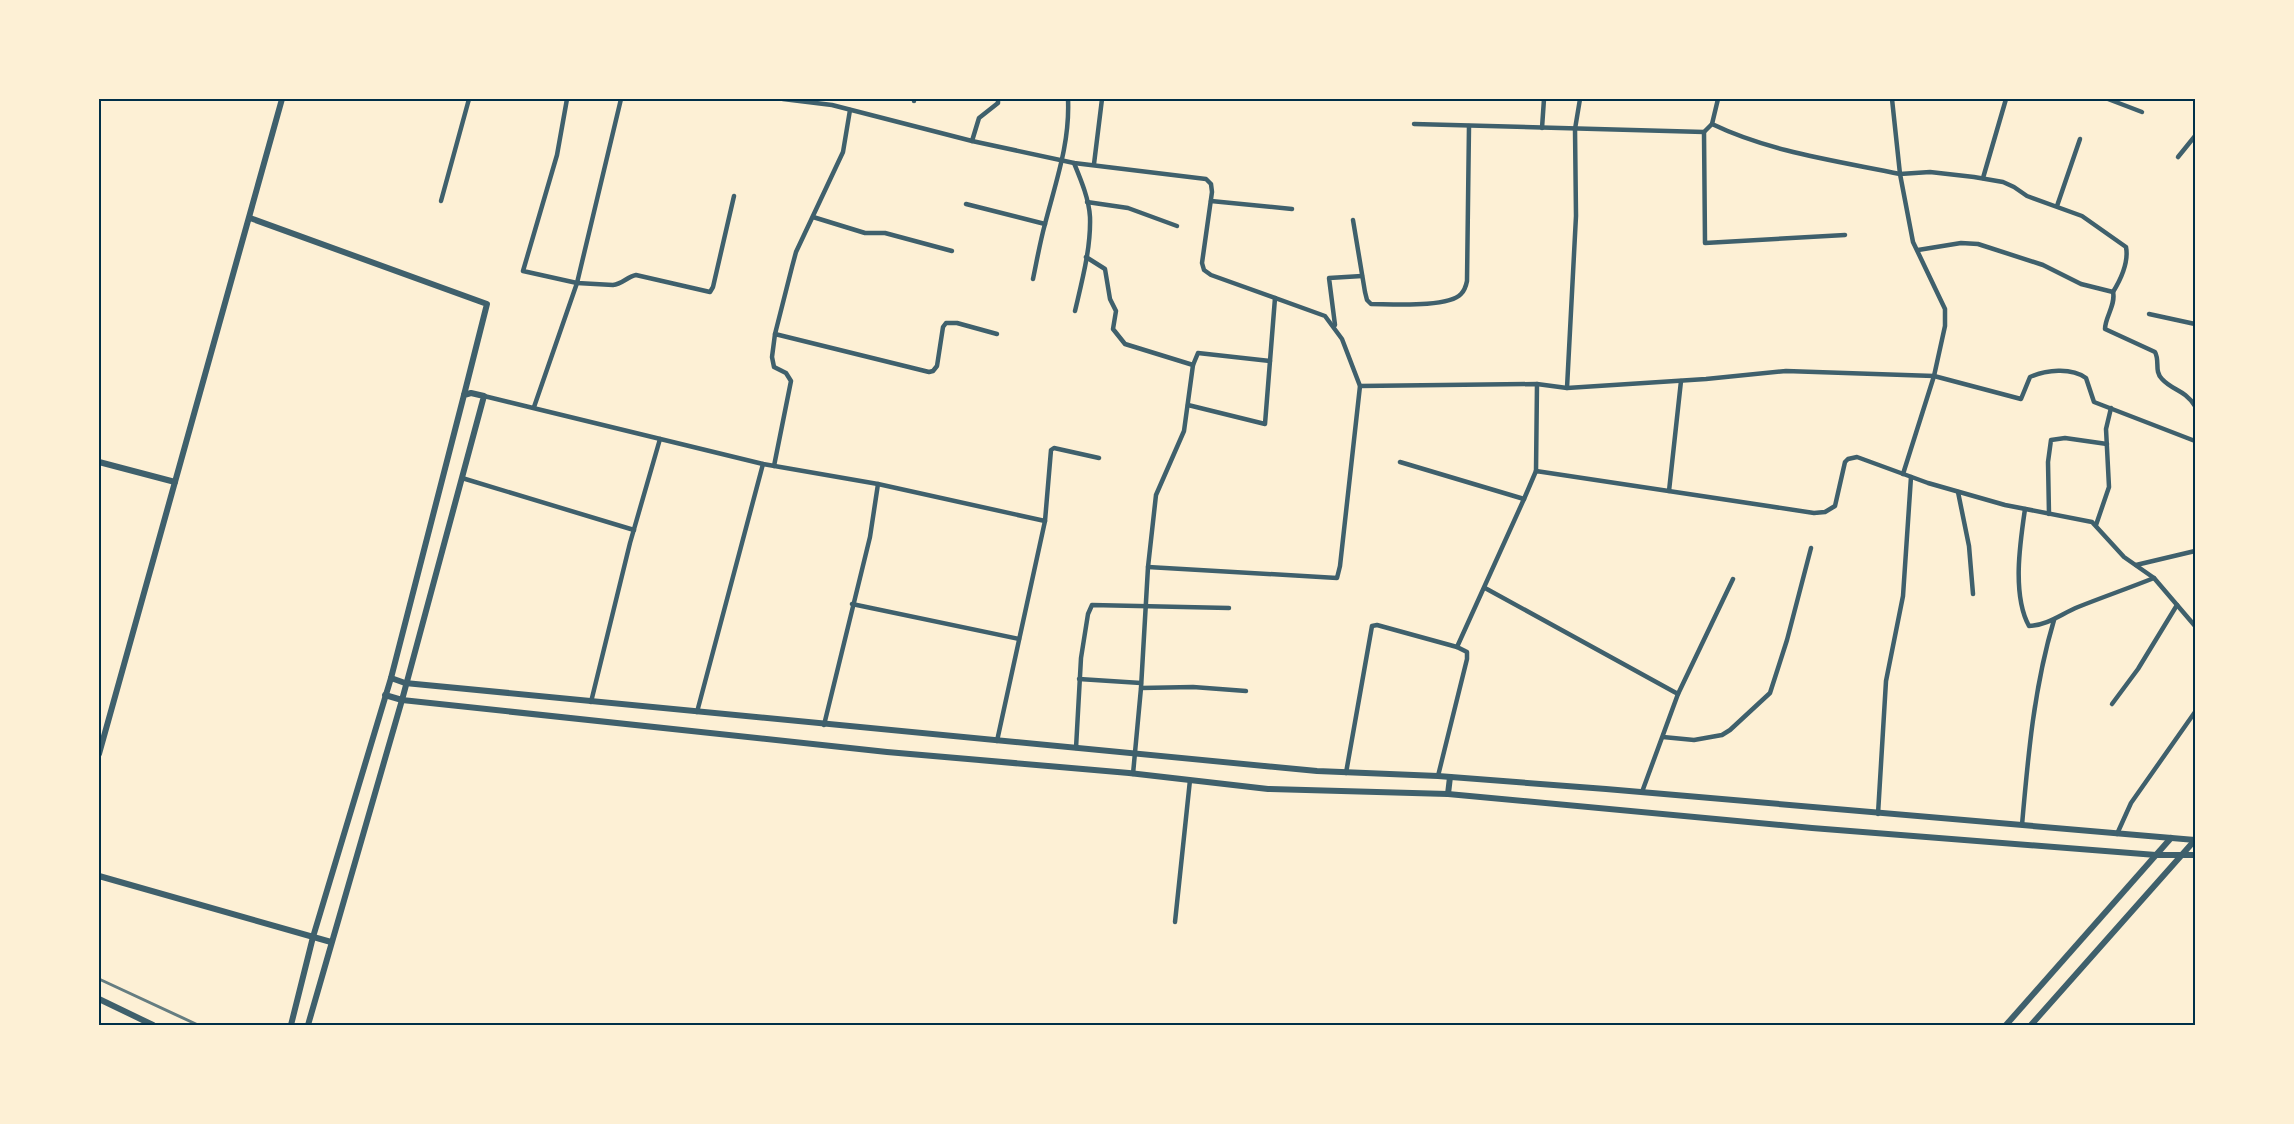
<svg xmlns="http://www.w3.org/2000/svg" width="2294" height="1124" font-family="Figtree,sans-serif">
<rect width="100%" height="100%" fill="#fdf0d5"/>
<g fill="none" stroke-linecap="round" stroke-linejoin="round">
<!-- minor -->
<g stroke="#3f606c" stroke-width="4.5">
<path d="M 567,99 L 557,155 L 523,271 L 577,283 L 613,285 C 622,284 627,277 636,275 L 710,292 L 713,287 L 734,196"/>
<path d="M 783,99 L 832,105 L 972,141 L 1074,163 L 1206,179 L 1211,184 L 1212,192 L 1202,263 L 1204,270 L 1211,275 L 1325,316 L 1342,339 L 1360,386 L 1340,566 L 1337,578 L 1148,567"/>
<path d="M 914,99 L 914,101"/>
<path d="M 1892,99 L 1900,174 L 1930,172 L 1974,177 L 2003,182 L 2014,187 L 2027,196 L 2082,216 L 2126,247 C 2129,263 2121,279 2113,292"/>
<path d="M 2108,99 L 2142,112"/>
<path d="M 1414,124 L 1704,132 L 1712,124 C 1770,152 1837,161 1900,174 L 1913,242 L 1945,309 L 1945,326 L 1934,376 L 1903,474"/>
<path d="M 1712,124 L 1718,99"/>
<path d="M 1542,128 L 1544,99"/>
<path d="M 1704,132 L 1705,243 L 1845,235"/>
<path d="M 972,141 L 979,118 L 998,103 L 998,99"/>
<path d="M 2178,157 L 2195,136"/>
<path d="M 1074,163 C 1081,180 1089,199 1090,217 C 1091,248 1082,281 1075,311"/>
<path d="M 1094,164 L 1102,99"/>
<path d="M 1983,178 L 2006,99"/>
<path d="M 441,201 L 469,99"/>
<path d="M 1211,201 L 1292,209"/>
<path d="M 1087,202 L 1128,208 L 1177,226"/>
<path d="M 966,204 L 1045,224"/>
<path d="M 2057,206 L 2080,139"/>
<path d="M 813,217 L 865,233 L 885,233 L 952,251"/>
<path d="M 1353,220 L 1365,292 L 1367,300 L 1371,304 C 1391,304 1448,308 1461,294 C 1464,291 1466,286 1467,281 L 1469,126"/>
<path d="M 1918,250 L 1961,243 L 1978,244 L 2043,265 L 2081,284 L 2113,292 C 2116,305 2105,317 2105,329 L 2155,352 C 2160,361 2154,371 2162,379 C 2173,391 2184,389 2195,406"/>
<path d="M 1086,257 L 1105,269 L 1110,299 L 1116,311 L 1113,329 L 1125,344 L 1193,365 L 1184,431 L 1156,495 L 1148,567 L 1141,688 L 1133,774"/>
<path d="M 1033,279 C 1037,260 1040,242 1045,224 C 1056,181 1070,143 1068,99"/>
<path d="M 2149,314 L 2195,324"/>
<path d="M 1335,325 L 1329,278 L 1362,276"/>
<path d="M 775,334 L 929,372 L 933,371 L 937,366 L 943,327 L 946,323 L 957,323 L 997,334"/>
<path d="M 1193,365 L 1198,353 L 1270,361"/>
<path d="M 1360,386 L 1537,384 L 1567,388 L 1706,379 L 1786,371 L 1934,376 L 2021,399 L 2030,377 C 2046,370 2071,367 2086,378 L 2094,402 L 2195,441"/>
<path d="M 1567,388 L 1576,216 L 1575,129 L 1580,99"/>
<path d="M 484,396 L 763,464 L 878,484 L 1045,521"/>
<path d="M 1188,405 L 1265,424 L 1275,298"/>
<path d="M 534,407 L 577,283 L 621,99"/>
<path d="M 1400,462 L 1524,499 L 1457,647 L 1467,652 L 1467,659 L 1438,776"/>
<path d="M 774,466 L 791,381 L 786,373 L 774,367 L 772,357 L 775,334 L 792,267 L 796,252 L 843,152 L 850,110"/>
<path d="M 1536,471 L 1537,384"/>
<path d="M 462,478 L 634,530"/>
<path d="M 1669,491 L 1681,381"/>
<path d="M 1958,492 L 1969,546 L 1973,594"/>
<path d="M 1524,499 L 1536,471 L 1814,513 L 1825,512 L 1835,506 L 1845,462 L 1848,459 L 1857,457 L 1928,483 L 2005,505 L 2092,522 L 2124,557 L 2154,578 L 2195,626"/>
<path d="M 2025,509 C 2020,543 2012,595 2029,626 C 2048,625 2061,614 2078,607 C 2103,597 2129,588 2154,578"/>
<path d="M 2049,514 L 2048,462 L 2051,440 L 2065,438 L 2107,444"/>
<path d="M 2096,525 L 2109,487 L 2106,429 L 2111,408"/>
<path d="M 2136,565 L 2195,551"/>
<path d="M 1485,588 L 1678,694"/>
<path d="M 852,604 L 1019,639"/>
<path d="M 1079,679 L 1141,683"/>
<path d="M 1141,688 L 1193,687 L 1246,691"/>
<path d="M 591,702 L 630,543 L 660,439"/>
<path d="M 2112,704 L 2138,669 L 2177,605"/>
<path d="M 697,712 L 763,464"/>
<path d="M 824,725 L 870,537 L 878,484"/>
<path d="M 1663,737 L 1694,740 L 1722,735 L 1730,730 L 1770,693 L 1787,640 L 1811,548"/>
<path d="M 997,741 L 1045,521 L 1051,450 L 1054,448 L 1099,458"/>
<path d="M 1076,748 L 1081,658 L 1088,614 L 1092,605 L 1229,608"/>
<path d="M 1346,773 L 1372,626 L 1377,625 L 1457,647"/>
<path d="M 1642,792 L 1678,694 L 1733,579"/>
<path d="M 1878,814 L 1886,681 L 1903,596 L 1911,477"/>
<path d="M 2022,825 C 2028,756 2034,687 2054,620"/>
<path d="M 2117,834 L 2131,803 L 2195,712"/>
<path d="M 1175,922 L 1190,780"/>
</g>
<!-- tertiary -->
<g stroke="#3f606c" stroke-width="6">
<path d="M 250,218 L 487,304 L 464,395"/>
<path d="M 99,462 L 175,482"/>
<path d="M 391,678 L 405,683 L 1317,771 L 1438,776 L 1606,789 L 2195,840"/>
<path d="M 385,695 L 402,700 L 887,752 L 1129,773 L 1268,789 L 1448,794 L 1812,828 L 2156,855 L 2195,855"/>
<path d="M 99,754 L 282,99"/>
<path d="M 1448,794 L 1450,777"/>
<path d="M 99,876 L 331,942"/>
<path d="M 99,999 L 153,1025"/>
<path d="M 291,1025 L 313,937 L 391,678 L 464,395 L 471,393 L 484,396 L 402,700 L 308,1025"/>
<path d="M 2006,1025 L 2171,838"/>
<path d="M 2031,1025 L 2195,840"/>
</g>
<!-- rail -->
<path stroke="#657d81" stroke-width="3" d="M 99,979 L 198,1025"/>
</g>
<!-- border -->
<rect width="2294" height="1124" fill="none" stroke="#fdf0d5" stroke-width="201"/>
<rect x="100" y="100" width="2094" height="924" fill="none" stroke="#003049" stroke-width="2"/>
</svg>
